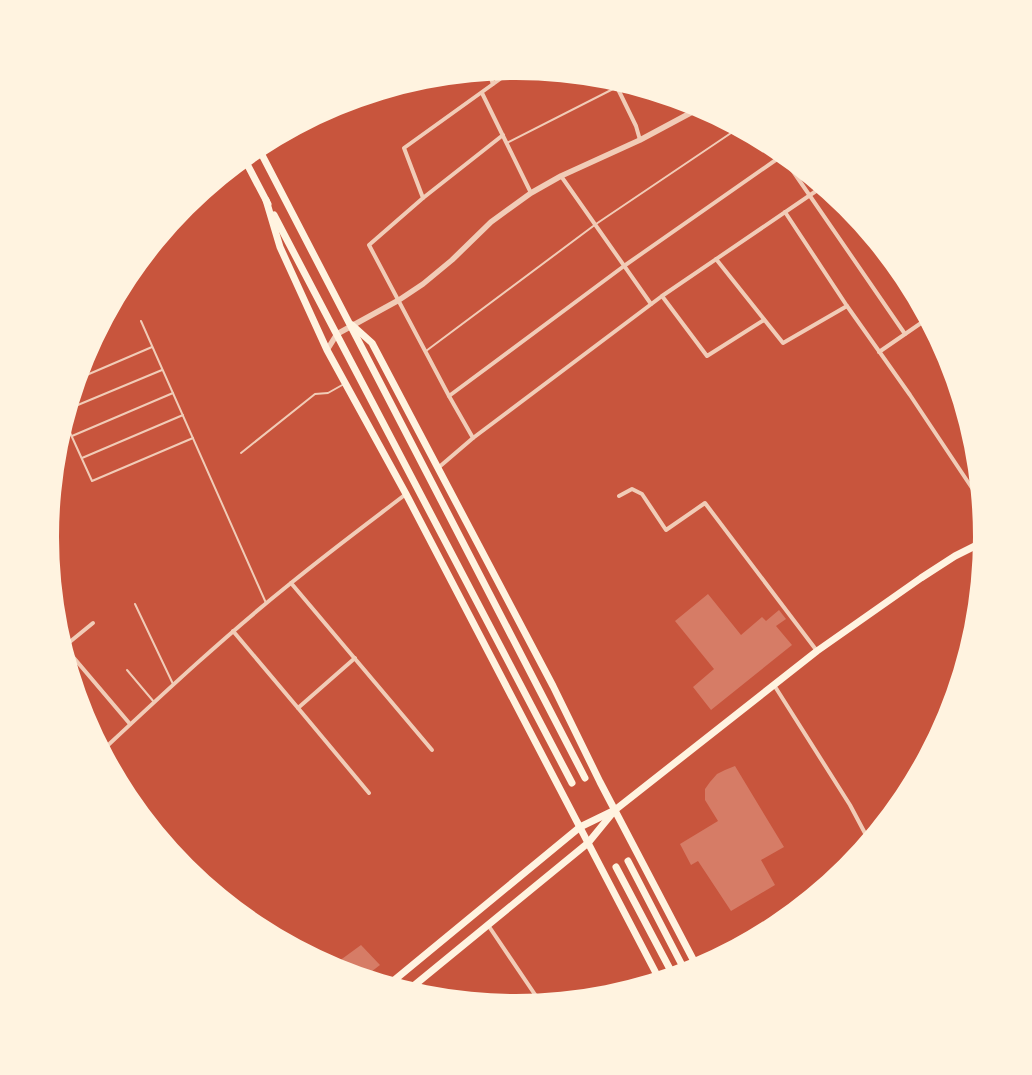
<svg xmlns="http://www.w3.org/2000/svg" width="1032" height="1075" font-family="Bitter,serif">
<rect width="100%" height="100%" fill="#c8553d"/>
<!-- building -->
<g fill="#d67c66">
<path d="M 708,594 L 741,635 L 762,617 L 766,621 L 779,610 L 786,619 L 776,626 L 792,645 L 711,710 L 693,687 L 714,669 L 675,621 Z"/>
<path d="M 735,766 L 784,847 L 761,860 L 775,885 L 731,911 L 698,861 L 691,865 L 680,844 L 718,821 L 705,800 L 705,789 L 710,782 L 717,774 L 725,770 Z"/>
<path d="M 361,945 L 380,965 L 367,975 L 335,964 Z"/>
</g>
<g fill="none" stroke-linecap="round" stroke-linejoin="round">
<!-- service -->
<g stroke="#f1ccb7" stroke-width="2">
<path d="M 507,143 L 617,87"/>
<path d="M 141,321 L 266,603"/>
<path d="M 426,351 L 596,224 L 734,131"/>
<path d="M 82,377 L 152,347"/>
<path d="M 73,407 L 162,370"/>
<path d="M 67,426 L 92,481 L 193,438"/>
<path d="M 72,436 L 173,393"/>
<path d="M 241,453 L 315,394 L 328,393 L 344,384"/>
<path d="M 82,458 L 183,415"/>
<path d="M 135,604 L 173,684"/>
<path d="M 127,670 L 154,702"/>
</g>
<!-- minor -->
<g stroke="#f1ccb7" stroke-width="4">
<path d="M 490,76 L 493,84"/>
<path d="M 616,85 L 636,126 L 640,140"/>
<path d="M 482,93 L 531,193"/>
<path d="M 788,164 L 905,334"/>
<path d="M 561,176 L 651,304"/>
<path d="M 423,198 L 503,135"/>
<path d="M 785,212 L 847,306 L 910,395 L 976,494"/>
<path d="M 716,259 L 783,343 L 847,306"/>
<path d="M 662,296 L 707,356 L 764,320"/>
<path d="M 879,352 L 924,321"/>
<path d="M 449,396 L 624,266 L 780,157"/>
<path d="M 473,438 L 449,396 L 369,245 L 423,198 L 404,148 L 507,74"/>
<path d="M 438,468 L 473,438 L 662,296 L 819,189"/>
<path d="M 619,496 L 632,489 L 642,494 L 666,530 L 705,503 L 817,651"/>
<path d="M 291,583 L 432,750"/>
<path d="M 233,631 L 298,708"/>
<path d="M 66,645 L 93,623"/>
<path d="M 68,651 L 130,724"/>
<path d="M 355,658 L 298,708 L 369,793"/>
<path d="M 774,685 L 850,805 L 867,837"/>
<path d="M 949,695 L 950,697"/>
<path d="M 105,748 C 166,691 226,635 291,583 C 329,552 368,523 406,494"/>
<path d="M 488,925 L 538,999"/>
</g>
<!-- tertiary -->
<path stroke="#f1ccb7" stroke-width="5.5" d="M 327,350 L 337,334 L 399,300 L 423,284 L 452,260 L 491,222 L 531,193 L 561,176 L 640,140 L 696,110"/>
<!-- primary -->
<g stroke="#fff3e0" stroke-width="7">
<path d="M 392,982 L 580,827 L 613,811"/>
<path d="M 411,988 L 588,843 L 615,810 L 817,651 L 921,578 L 955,556 L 979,544"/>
</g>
<!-- trunk -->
<g stroke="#fff3e0" stroke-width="7">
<path d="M 260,151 L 585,778"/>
<path d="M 246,162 L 268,204"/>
<path d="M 266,200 L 280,247 L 327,350 L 406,494 L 658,977"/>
<path d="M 274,215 L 572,783"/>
<path d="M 352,325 L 372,343 L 553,686 L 600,782 L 696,965"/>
<path d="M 628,861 L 684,969"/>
<path d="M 616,867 L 672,973"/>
</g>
</g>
<!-- crop -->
<path d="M0 0H1032V1075H0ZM59 537a457 457 0 1 1 914 0a457 457 0 1 1-914 0Z" fill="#fff3e0" fill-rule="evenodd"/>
</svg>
